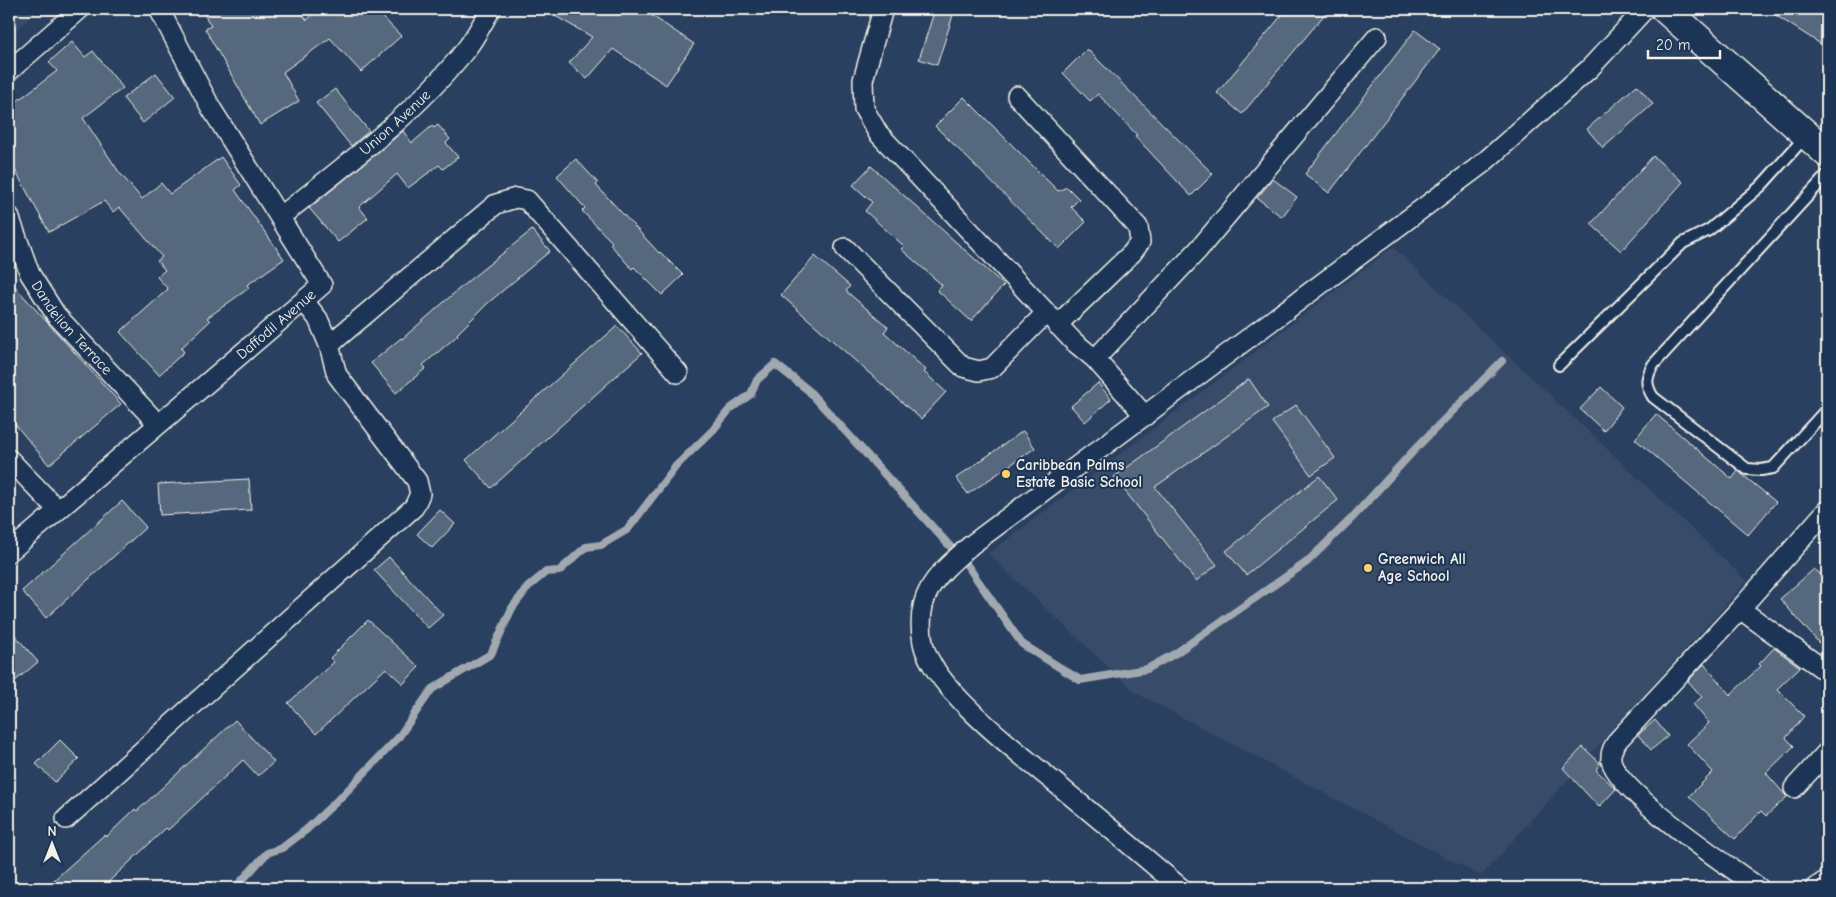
<svg xmlns="http://www.w3.org/2000/svg" width="1836" height="897" font-family="'Comic Neue',sans-serif">
<rect width="100%" height="100%" fill="#2a4060"/>
<filter id="ink" filterUnits="userSpaceOnUse"><feTurbulence type="fractalNoise" baseFrequency=".02" numOctaves="2"/><feDisplacementMap in="SourceGraphic" scale="10" xChannelSelector="R" yChannelSelector="G"/><feConvolveMatrix kernelMatrix="1 2 1 2 8 2 1 2 1" color-interpolation-filters="sRGB"/></filter>
<g filter="url(#ink)">
<!-- built -->
<g fill="#374c69">
<path d="M 9,9 L 40,9 L 9,36 Z"/>
<path d="M 1393,247 L 1747,581 L 1481,876 L 1136,693 L 988,554 Z"/>
</g>
<g fill="none" stroke-linecap="round" stroke-linejoin="round">
<!-- stream -->
<path stroke="#a1a8b0" stroke-width="8" d="M 235,888 L 267,853 L 282,848 L 306,830 L 343,795 L 398,738 L 432,689 L 491,654 L 512,608 L 528,587 L 546,572 L 559,571 L 586,547 L 601,545 L 628,529 L 676,466 L 713,430 L 730,409 L 751,394 L 757,380 L 775,364 L 808,390 L 967,565 L 1022,644 L 1080,680 L 1147,669 L 1176,653 L 1307,562 L 1352,518 L 1418,446 L 1502,361"/>
</g>
<!-- building -->
<g fill="#56677d" stroke="#f4f1e8">
<path d="M 201,9 L 298,9 L 307,20 L 319,9 L 375,9 L 401,36 L 361,72 L 330,38 L 283,72 L 299,101 L 260,125 L 205,29 L 211,26 Z"/>
<path d="M 543,9 L 642,9 L 694,44 L 666,85 L 613,49 L 587,79 L 569,63 L 592,37 Z"/>
<path d="M 935,9 L 955,9 L 937,65 L 919,59 Z"/>
<path d="M 1287,9 L 1329,9 L 1242,114 L 1217,93 Z"/>
<path d="M 1766,9 L 1827,9 L 1827,48 Z"/>
<path d="M 1415,30 L 1440,49 L 1329,193 L 1305,174 Z"/>
<path d="M 72,42 L 85,57 L 93,51 L 123,88 L 83,118 L 119,172 L 142,199 L 161,183 L 170,194 L 221,157 L 241,185 L 235,190 L 284,259 L 247,285 L 249,288 L 207,318 L 210,321 L 181,348 L 184,352 L 159,375 L 120,332 L 168,289 L 157,277 L 165,270 L 157,261 L 162,257 L 119,207 L 113,212 L 104,201 L 49,232 L 9,159 L 9,107 L 57,71 L 49,62 Z"/>
<path d="M 1087,49 L 1213,174 L 1191,196 L 1135,136 L 1137,135 L 1098,94 L 1090,101 L 1063,73 Z"/>
<path d="M 156,73 L 175,97 L 143,123 L 123,98 Z"/>
<path d="M 1637,85 L 1653,104 L 1603,148 L 1587,129 Z"/>
<path d="M 335,89 L 369,131 L 351,146 L 316,103 Z"/>
<path d="M 964,97 L 1058,191 L 1067,187 L 1079,199 L 1071,207 L 1086,222 L 1059,249 L 935,126 Z"/>
<path d="M 438,125 L 450,139 L 446,143 L 458,157 L 443,169 L 439,165 L 408,188 L 397,174 L 359,207 L 368,218 L 338,242 L 309,208 L 403,131 L 412,143 L 432,126 L 434,128 Z"/>
<path d="M 1653,156 L 1683,182 L 1621,251 L 1591,224 Z"/>
<path d="M 576,159 L 598,183 L 596,185 L 659,253 L 660,252 L 683,275 L 662,295 L 634,267 L 632,269 L 610,244 L 612,242 L 582,211 L 585,208 L 557,176 Z"/>
<path d="M 871,166 L 1004,285 L 971,321 L 937,290 L 942,285 L 901,249 L 904,246 L 865,211 L 872,202 L 853,185 Z"/>
<path d="M 1273,179 L 1297,197 L 1282,217 L 1257,198 Z"/>
<path d="M 532,230 L 550,251 L 488,303 L 457,334 L 458,335 L 423,365 L 426,368 L 396,393 L 371,363 L 401,338 L 402,339 L 468,281 Z"/>
<path d="M 815,256 L 850,286 L 846,291 L 888,327 L 884,332 L 926,370 L 924,372 L 946,392 L 921,419 L 781,295 Z"/>
<path d="M 9,280 L 121,404 L 49,465 L 9,417 Z"/>
<path d="M 617,326 L 642,353 L 491,488 L 466,460 Z"/>
<path d="M 1249,379 L 1268,407 L 1155,487 L 1217,565 L 1196,581 L 1114,477 Z"/>
<path d="M 1098,383 L 1111,399 L 1085,422 L 1071,406 Z"/>
<path d="M 1601,387 L 1622,407 L 1604,431 L 1580,409 Z"/>
<path d="M 1296,405 L 1335,458 L 1311,475 L 1272,422 Z"/>
<path d="M 1656,414 L 1732,479 L 1738,471 L 1776,502 L 1748,535 L 1635,439 Z"/>
<path d="M 1023,431 L 1035,448 L 968,494 L 956,478 Z"/>
<path d="M 1319,476 L 1338,500 L 1246,575 L 1226,551 Z"/>
<path d="M 249,479 L 251,510 L 160,515 L 158,484 Z"/>
<path d="M 122,501 L 146,527 L 46,618 L 22,591 Z"/>
<path d="M 440,510 L 455,524 L 432,548 L 417,534 Z"/>
<path d="M 389,557 L 443,615 L 428,628 L 374,570 Z"/>
<path d="M 1814,569 L 1827,579 L 1827,652 L 1780,599 Z"/>
<path d="M 368,620 L 419,667 L 403,684 L 386,668 L 316,734 L 288,703 L 334,662 L 330,658 Z"/>
<path d="M 9,628 L 38,662 L 9,686 Z"/>
<path d="M 1774,648 L 1800,667 L 1777,689 L 1804,716 L 1786,738 L 1794,746 L 1766,773 L 1787,797 L 1766,816 L 1761,811 L 1735,839 L 1689,796 L 1713,772 L 1687,744 L 1709,723 L 1693,704 L 1702,697 L 1688,681 L 1704,664 L 1730,695 L 1761,666 L 1759,664 Z"/>
<path d="M 235,720 L 274,762 L 258,776 L 243,760 L 168,830 L 166,828 L 102,888 L 45,888 L 104,835 L 106,837 L 135,809 L 137,811 Z"/>
<path d="M 1655,720 L 1668,736 L 1651,750 L 1638,735 Z"/>
<path d="M 60,740 L 79,759 L 55,782 L 36,764 Z"/>
<path d="M 1583,747 L 1600,763 L 1596,770 L 1616,789 L 1599,807 L 1563,768 Z"/>
</g>
<g fill="none" stroke-linecap="round" stroke-linejoin="round">
<defs>
<g id="service">
<path d="M 1827,175 L 1653,365 C 1646,378 1645,384 1653,397 L 1747,469 L 1761,470 L 1773,468 L 1827,409"/>
<path d="M 1559,365 L 1683,243 L 1709,230 L 1761,186 L 1806,136"/>
</g>
<g id="minor">
<path d="M 883,9 L 863,80 L 864,109 L 878,133 L 1073,341 L 1095,359 L 1145,416"/>
<path d="M 9,71 L 80,9"/>
<path d="M 1017,96 L 1138,227 L 1140,242 L 1132,253 L 1057,325"/>
<path id="s1" d="M 9,216 L 30,274 L 56,315 L 158,424"/>
<path id="s2" d="M 280,217 C 346,165 414,115 467,48 C 476,36 483,22 491,9"/>
<path d="M 845,248 L 963,367 L 979,371 L 992,368 L 1046,313"/>
<path d="M 329,345 L 496,204 L 516,198 L 527,200 L 678,373"/>
<path d="M 1095,359 L 1198,250 L 1377,37"/>
<path d="M 9,459 L 58,510"/>
<path id="s3" d="M 9,552 L 322,285 L 211,108 L 159,9"/>
<path d="M 1740,609 L 1827,672"/>
<path d="M 1794,788 L 1827,752"/>
<path d="M 66,819 L 414,507 L 420,494 L 417,481 L 337,375 L 329,345 L 318,319 L 304,301"/>
<path d="M 1181,888 C 1143,856 1104,823 1065,791 C 1029,761 932,689 923,643 C 914,593 937,575 971,545 L 1482,164 L 1589,69 L 1645,9"/>
<path d="M 1759,888 C 1728,865 1618,793 1611,760 C 1610,751 1614,746 1619,739 L 1740,609 L 1827,510"/>
<path d="M 1815,888 L 1827,880"/>
</g>
<path id="secondary" d="M 1665,9 L 1827,153"/>
</defs>
<!-- service casing -->
<use href="#service" stroke="#f4f1e8" stroke-width="14"/>
<!-- minor casing -->
<use href="#minor" stroke="#f4f1e8" stroke-width="22"/>
<!-- secondary casing -->
<use href="#secondary" stroke="#f4f1e8" stroke-width="31"/>
<!-- service -->
<use href="#service" stroke="#1d3557" stroke-width="10"/>
<!-- minor -->
<use href="#minor" stroke="#1d3557" stroke-width="19"/>
<!-- secondary -->
<use href="#secondary" stroke="#1d3557" stroke-width="28"/>
</g>
</g>
<!-- markers -->
<g fill="#ffd166" stroke="#1d3557" stroke-width="2">
<circle cx="1006" cy="474" r="5"/>
<circle cx="1368" cy="568" r="5"/>
</g>
<g text-anchor="middle" dominant-baseline="central" stroke-width="4" stroke-linejoin="round" paint-order="stroke">
<!-- street labels -->
<g font-size="15" fill="#f4f1e8" stroke="#1d3557">
<text stroke="none"><textPath href="#s2" startOffset="149">Union Avenue</textPath></text>
<text stroke="none"><textPath href="#s3" startOffset="351">Daffodil Avenue</textPath></text>
<text stroke="none"><textPath href="#s1" startOffset="130">Dandelion Terrace</textPath></text>
</g>
<!-- poi labels -->
<g font-size="15" font-weight="bold" fill="#f4f1e8" stroke="#1d3557" text-anchor="start">
<text x="1016" y="465">Caribbean Palms<tspan x="1016" dy="17">Estate Basic School</tspan></text>
<text x="1378" y="559">Greenwich All<tspan x="1378" dy="17">Age School</tspan></text>
</g>
</g>
<!-- margin -->
<rect width="1836" height="897" fill="none" stroke="#1d3557" stroke-width="30"/>
<rect x="15" y="15" width="1806" height="867" fill="none" stroke="#f4f1e8" stroke-width="2" filter="url(#ink)"/>
<!-- north arrow -->
<g transform="translate(52 844)" stroke="#1d3557" stroke-width="4" paint-order="stroke">
<path d="M0-4L9 19L0 12L-9 19Z" fill="#f4f1e8"/>
<text y="-8" font-size="14" font-weight="bold" text-anchor="middle" fill="#f4f1e8">N</text>
</g>
<!-- scale -->
<path d="M1648 50v8h72v-8" fill="none" stroke="#f4f1e8" stroke-width="2.5"/>
<text x="1656" y="50" font-size="15" fill="#f4f1e8" stroke="#1d3557" stroke-width="4" paint-order="stroke">20 m</text>
</svg>
